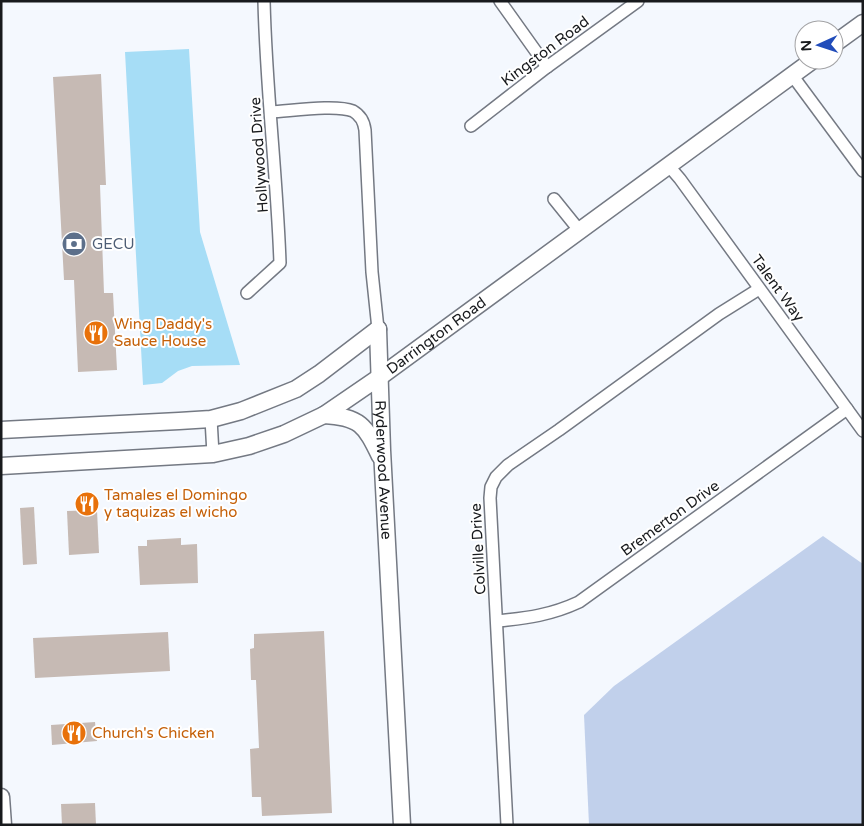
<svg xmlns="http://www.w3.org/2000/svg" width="864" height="826" font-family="'Varela Round',sans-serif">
<rect width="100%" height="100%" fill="#f4f8fe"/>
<!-- green -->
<path fill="#c1d0eb" d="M 823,536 L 863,564 L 863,825 L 589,825 L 584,715 L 614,686 Z"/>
<!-- water -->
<path fill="#a6ddf6" d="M 189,49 L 200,232 L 240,365 L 192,366 L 178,371 L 162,383 L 143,385 L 125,52 Z"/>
<!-- building -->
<g fill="#c6bab4">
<path d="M 101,74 L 106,185 L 100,185 L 104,293 L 113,293 L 117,370 L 78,372 L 74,280 L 64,280 L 53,77 Z"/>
<path d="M 34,507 L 37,564 L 23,565 L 20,508 Z"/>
<path d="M 97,510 L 99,553 L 69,555 L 67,511 Z"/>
<path d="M 181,538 L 181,545 L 197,544 L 198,583 L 140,585 L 138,546 L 147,546 L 147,540 Z"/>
<path d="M 324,631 L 332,813 L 262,816 L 261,797 L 252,797 L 250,749 L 259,748 L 256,680 L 251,680 L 250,649 L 254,648 L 254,634 Z"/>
<path d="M 168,632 L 170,671 L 35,678 L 33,638 Z"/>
<path d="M 95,722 L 97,741 L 52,745 L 51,725 Z"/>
<path d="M 95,803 L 96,825 L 62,825 L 61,804 Z"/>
</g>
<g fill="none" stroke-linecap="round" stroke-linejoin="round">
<defs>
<g id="street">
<path d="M 500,1 L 547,67"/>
<path d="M 792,75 L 863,171"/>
<path d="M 271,112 C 291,111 336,104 353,111 C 360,115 364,122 365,130 L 372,272 L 378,329"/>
<path d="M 471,126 L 547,67 L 638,1"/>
<path d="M 668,165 L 680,179 L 863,431"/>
<path d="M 554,199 L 579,230"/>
<path d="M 247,293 L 280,263 C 277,176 266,89 264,1"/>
<path d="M 211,419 L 213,454"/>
<path d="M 497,621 C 528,618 551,615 579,602 L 847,409"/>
<path d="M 507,825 L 490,498 L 491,487 L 496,477 L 508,465 L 559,430 L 719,314 L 759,289"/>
</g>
<g id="secondary">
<path d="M 834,44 L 863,23"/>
<path id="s1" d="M 378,329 L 382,450 L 402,825"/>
<path d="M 324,415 C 360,417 365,425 380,456"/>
<path d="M 1,430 L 179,421 L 211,419 L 241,411 L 296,389 L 319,374 L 378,329"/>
<path id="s2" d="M 1,466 L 213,454 L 249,446 L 284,434 L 324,415 L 381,376 L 813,60"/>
<path d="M 1,797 L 3,825"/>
</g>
</defs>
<!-- street casing -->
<use href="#street" stroke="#747983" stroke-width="14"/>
<!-- secondary casing -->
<use href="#secondary" stroke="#747983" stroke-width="19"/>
<!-- street -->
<use href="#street" stroke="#fff" stroke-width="11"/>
<!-- secondary -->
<use href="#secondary" stroke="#fff" stroke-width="16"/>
</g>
<!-- icons -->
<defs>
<symbol id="bank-disc" viewBox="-11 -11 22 22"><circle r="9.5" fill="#5c6f8a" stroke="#fff"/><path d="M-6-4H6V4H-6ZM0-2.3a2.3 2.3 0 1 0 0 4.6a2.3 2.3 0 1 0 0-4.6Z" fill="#fff"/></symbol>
<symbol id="restaurant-disc" viewBox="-11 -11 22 22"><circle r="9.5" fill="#e8710a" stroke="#fff"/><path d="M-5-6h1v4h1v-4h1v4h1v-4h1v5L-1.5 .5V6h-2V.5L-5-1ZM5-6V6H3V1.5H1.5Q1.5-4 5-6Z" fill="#fff"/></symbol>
</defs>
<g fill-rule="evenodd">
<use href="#bank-disc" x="60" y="230" width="28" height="28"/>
<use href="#restaurant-disc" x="82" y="319" width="28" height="28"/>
<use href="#restaurant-disc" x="73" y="490" width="28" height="28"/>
<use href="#restaurant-disc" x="60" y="719" width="28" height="28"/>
</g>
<g text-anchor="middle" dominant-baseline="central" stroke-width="4" stroke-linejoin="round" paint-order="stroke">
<!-- street labels -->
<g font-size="15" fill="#181a1d" stroke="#fff">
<text transform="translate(545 51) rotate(-37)">Kingston Road</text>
<text transform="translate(259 155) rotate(-94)">Hollywood Drive</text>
<text transform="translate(778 288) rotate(54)">Talent Way</text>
<text stroke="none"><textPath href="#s2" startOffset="468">Darrington Road</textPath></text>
<text stroke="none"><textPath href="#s1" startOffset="141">Ryderwood Avenue</textPath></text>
<text transform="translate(670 518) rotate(-36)">Bremerton Drive</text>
<text transform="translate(478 549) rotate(-93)">Colville Drive</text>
</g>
<!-- service labels -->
<g font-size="15" fill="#4e5e75" stroke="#fff" text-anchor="start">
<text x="92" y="244">GECU</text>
</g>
<!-- food labels -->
<g font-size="15" fill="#c56008" stroke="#fff" text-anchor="start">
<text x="114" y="324">Wing Daddy's<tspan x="114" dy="17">Sauce House</tspan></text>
<text x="104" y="495">Tamales el Domingo<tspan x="104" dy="17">y taquizas el wicho</tspan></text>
<text x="92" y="733">Church's Chicken</text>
</g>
</g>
<!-- border -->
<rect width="864" height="826" fill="none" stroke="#181a1d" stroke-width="5"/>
<!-- north arrow -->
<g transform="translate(819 45) rotate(267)"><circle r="24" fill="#ffffff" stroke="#a3a3a5"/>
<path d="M0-4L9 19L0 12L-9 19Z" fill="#214cba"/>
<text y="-8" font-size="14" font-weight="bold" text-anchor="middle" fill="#181a1d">N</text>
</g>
</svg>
